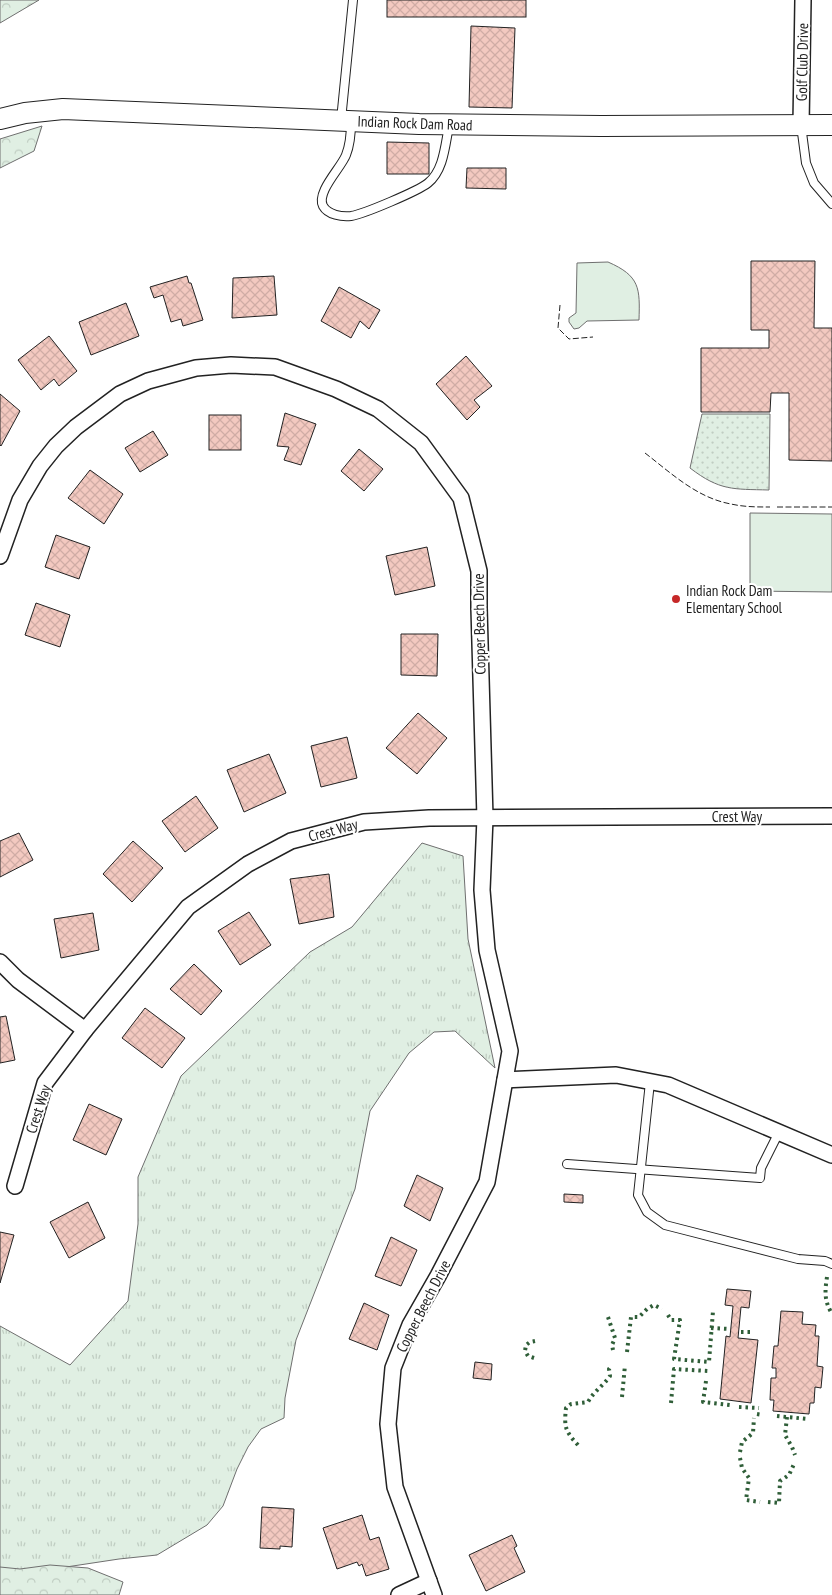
<svg xmlns="http://www.w3.org/2000/svg" width="832" height="1595" font-family="'PT Sans Narrow',sans-serif">
<defs>
<pattern id="grass-tufts" width="24" height="20" patternUnits="userSpaceOnUse" patternTransform="scale(1.25)"><rect width="24" height="20" fill="#e0efe3"/><path d="M3 7l-1-3M5 7V3M7 7l1-3M15 17l-1-3M17 17v-4M19 17l1-3" fill="none" stroke="#c0cdc2"/></pattern>
<pattern id="forest-crowns" width="20" height="18" patternUnits="userSpaceOnUse" patternTransform="scale(1.25)"><rect width="20" height="18" fill="#e0efe3"/><path d="M2 6a3 3 0 1 1 6 0M12 15a3 3 0 1 1 6 0" fill="none" stroke="#c0cdc2"/></pattern>
<pattern id="park-dots" width="8" height="8" patternUnits="userSpaceOnUse" patternTransform="scale(1.25)"><rect width="8" height="8" fill="#e0efe3"/><path d="M2 2h.1M6 6h.1" fill="none" stroke="#c0cdc2" stroke-width="1.8" stroke-linecap="round"/></pattern>
<pattern id="building-cross-hatch" width="8" height="8" patternUnits="userSpaceOnUse" patternTransform="scale(1.25)"><rect width="8" height="8" fill="#f3c9c0"/><path d="M0 0l8 8M0 8l8-8" fill="none" stroke="#d0aca5"/></pattern>
</defs>
<rect width="100%" height="100%" fill="#fff"/>
<!-- grass -->
<path fill="url(#grass-tufts)" stroke="#6f6f6f" d="M 422,843 L 463,856 L 468,939 L 495,1068 L 455,1031 L 434,1032 L 409,1053 L 370,1111 L 355,1189 L 296,1340 L 285,1398 L 284,1418 L 261,1429 L 248,1447 L 237,1469 L 223,1506 L 207,1525 L 157,1555 L 119,1559 L 0,1577 L 0,1326 L 70,1365 L 128,1301 L 138,1224 L 138,1177 L 181,1076 L 310,952 L 352,927 Z"/>
<!-- forest -->
<g fill="url(#forest-crowns)" stroke="#6f6f6f">
<path d="M 0,0 L 39,0 L 0,23 Z"/>
<path d="M 42,126 L 34,151 L 0,168 L 0,139 Z"/>
<path d="M 50,1565 L 88,1568 L 123,1582 L 119,1595 L 0,1595 L 0,1567 L 20,1569 Z"/>
</g>
<!-- park -->
<path fill="url(#park-dots)" stroke="#6f6f6f" d="M 702,414 L 770,414 L 769,490 C 733,489 720,491 690,468 Z"/>
<!-- garden -->
<g fill="#e0efe3" stroke="#6f6f6f">
<path d="M 608,262 C 640,276 640,288 639,320 L 587,321 L 579,328 L 574,329 L 569,322 L 569,318 L 576,313 L 577,263 Z"/>
<path d="M 750,513 L 832,514 L 832,592 L 750,591 Z"/>
</g>
<!-- building -->
<g fill="url(#building-cross-hatch)" stroke="#222">
<rect x="387" y="0" width="139" height="17"/>
<path d="M 471,26 L 515,28 L 512,108 L 469,107 Z"/>
<path d="M 387,142 L 429,143 L 429,174 L 387,174 Z"/>
<path d="M 467,168 L 506,168 L 506,189 L 466,188 Z"/>
<path d="M 751,261 L 815,261 L 814,328 L 832,328 L 832,461 L 789,460 L 789,393 L 771,393 L 770,412 L 701,412 L 701,348 L 769,348 L 769,330 L 751,330 Z"/>
<path d="M 187,276 L 189,283 L 191,283 L 203,320 L 183,326 L 181,319 L 171,322 L 163,295 L 154,298 L 150,287 Z"/>
<path d="M 274,276 L 277,315 L 232,318 L 233,278 Z"/>
<path d="M 339,287 L 380,310 L 369,329 L 360,321 L 351,338 L 321,321 Z"/>
<path d="M 126,303 L 139,336 L 91,355 L 79,322 Z"/>
<path d="M 49,336 L 77,371 L 59,386 L 54,379 L 41,390 L 18,360 Z"/>
<path d="M 466,356 L 492,386 L 474,400 L 480,407 L 467,420 L 436,384 Z"/>
<path d="M 0,394 L 20,411 L 1,446 L 0,445 Z"/>
<path d="M 285,413 L 316,424 L 301,465 L 284,460 L 289,447 L 277,446 Z"/>
<rect x="209" y="415" width="32" height="35"/>
<path d="M 153,431 L 168,455 L 140,472 L 125,448 Z"/>
<path d="M 359,449 L 383,469 L 364,491 L 341,471 Z"/>
<path d="M 90,470 L 123,494 L 104,524 L 68,498 Z"/>
<path d="M 56,535 L 90,547 L 79,579 L 45,567 Z"/>
<path d="M 427,547 L 435,586 L 395,595 L 386,556 Z"/>
<path d="M 36,603 L 70,615 L 60,647 L 25,635 Z"/>
<path d="M 401,634 L 438,634 L 437,676 L 401,675 Z"/>
<path d="M 418,713 L 447,738 L 417,774 L 386,748 Z"/>
<path d="M 347,737 L 357,778 L 321,787 L 311,746 Z"/>
<path d="M 269,754 L 286,793 L 244,812 L 227,770 Z"/>
<path d="M 196,796 L 218,828 L 185,852 L 162,821 Z"/>
<path d="M 19,833 L 33,860 L 0,877 L 0,841 Z"/>
<path d="M 133,841 L 163,868 L 132,902 L 103,874 Z"/>
<path d="M 329,874 L 334,917 L 299,924 L 290,879 Z"/>
<path d="M 249,912 L 271,945 L 240,965 L 218,931 Z"/>
<path d="M 93,913 L 99,950 L 61,958 L 54,919 Z"/>
<path d="M 194,964 L 222,991 L 201,1015 L 170,989 Z"/>
<path d="M 145,1008 L 185,1038 L 162,1068 L 122,1038 Z"/>
<path d="M 6,1016 L 15,1060 L 0,1063 L 0,1017 Z"/>
<path d="M 89,1104 L 122,1119 L 106,1155 L 73,1140 Z"/>
<path d="M 417,1175 L 443,1188 L 430,1221 L 404,1206 Z"/>
<path d="M 564,1194 L 583,1195 L 583,1203 L 564,1202 Z"/>
<path d="M 88,1202 L 105,1238 L 69,1258 L 50,1222 Z"/>
<path d="M 0,1232 L 14,1235 L 0,1283 Z"/>
<path d="M 391,1237 L 417,1250 L 401,1286 L 375,1276 Z"/>
<path d="M 727,1289 L 751,1291 L 749,1308 L 741,1307 L 738,1338 L 758,1340 L 751,1403 L 720,1399 L 726,1336 L 730,1337 L 733,1306 L 725,1305 Z"/>
<path d="M 364,1303 L 389,1315 L 377,1350 L 349,1339 Z"/>
<path d="M 781,1311 L 803,1312 L 802,1324 L 816,1325 L 815,1336 L 819,1336 L 817,1366 L 823,1367 L 821,1388 L 815,1387 L 814,1403 L 810,1403 L 809,1414 L 773,1411 L 774,1400 L 770,1400 L 771,1378 L 776,1378 L 776,1368 L 772,1368 L 774,1346 L 778,1346 Z"/>
<path d="M 475,1362 L 492,1364 L 491,1380 L 473,1378 Z"/>
<path d="M 262,1507 L 294,1509 L 292,1547 L 280,1546 L 280,1549 L 260,1548 Z"/>
<path d="M 362,1515 L 370,1540 L 379,1537 L 389,1569 L 366,1576 L 362,1564 L 359,1566 L 357,1562 L 337,1569 L 323,1528 Z"/>
<path d="M 512,1535 L 517,1546 L 514,1548 L 525,1572 L 486,1591 L 469,1555 Z"/>
</g>
<g fill="none" stroke-linecap="round" stroke-linejoin="round">
<defs>
<g id="service">
<path d="M 341,120 L 353,0"/>
<path d="M 351,122 C 351,133 350,145 346,155 C 341,168 316,192 323,206 C 328,215 342,217 351,216 C 364,214 418,191 428,183 C 444,170 445,145 449,126"/>
<path d="M 801,125 L 806,163 L 814,183 L 832,204"/>
<path d="M 650,1082 L 638,1195 L 647,1212 L 665,1225 L 798,1259 L 825,1261 L 832,1264"/>
<path d="M 567,1164 L 760,1178 L 761,1168 L 779,1132"/>
</g>
<g id="minor">
<path d="M 801,125 L 803,0"/>
<path d="M 0,556 L 20,500 L 40,466 L 56,446 L 76,427 L 120,394 L 148,381 L 196,368 L 231,365 L 275,367 L 336,389 L 378,409 L 421,443 L 461,498 L 479,571 L 479,608 L 485,818 L 482,890 L 487,950 L 510,1051 L 487,1182 L 438,1276 L 410,1325 L 393,1368 L 388,1424 L 395,1487 L 434,1595"/>
<path d="M 0,962 L 18,980 L 85,1030"/>
<path d="M 505,1080 L 616,1075 L 668,1085 L 832,1155"/>
<path d="M 15,1186 L 45,1083 L 85,1030 L 188,907 L 248,864 L 291,841 L 364,822 L 429,818 L 832,816"/>
<path d="M 399,1595 L 429,1581"/>
</g>
<path id="tertiary" d="M 0,119 L 25,113 L 63,109 L 419,124 L 601,126 L 832,125"/>
</defs>
<!-- service casing -->
<use href="#service" stroke="#222" stroke-width="10"/>
<!-- minor casing -->
<use href="#minor" stroke="#222" stroke-width="18"/>
<!-- tertiary casing -->
<use href="#tertiary" stroke="#222" stroke-width="22"/>
<!-- service -->
<use href="#service" stroke="#fff" stroke-width="8"/>
<!-- minor -->
<use href="#minor" stroke="#fff" stroke-width="15"/>
<!-- tertiary -->
<use href="#tertiary" stroke="#fff" stroke-width="20"/>
<!-- hedge -->
<g stroke="#2f5e38" stroke-width="4" stroke-dasharray="2.5 4" stroke-linecap="butt">
<path d="M 827,1277 C 825,1290 824,1300 831,1312"/>
<path d="M 668,1315 L 671,1320 L 680,1320 L 674,1359 L 709,1362 L 713,1311"/>
<path d="M 608,1317 L 615,1338 L 612,1345 L 613,1350"/>
<path d="M 711,1328 L 729,1329"/>
<path d="M 741,1332 L 753,1332"/>
<path d="M 627,1352 L 631,1317 L 639,1317 L 647,1309 L 654,1305 L 662,1309"/>
<path d="M 534,1358 L 528,1356 L 525,1351 L 526,1345 L 530,1342 L 535,1341"/>
<path d="M 706,1381 L 703,1402 L 730,1405"/>
<path d="M 622,1397 L 625,1365"/>
<path d="M 671,1403 L 674,1369 L 708,1371"/>
<path d="M 739,1407 L 759,1408"/>
<path d="M 757,1414 L 763,1415"/>
<path d="M 777,1416 L 808,1419"/>
<path d="M 787,1417 L 785,1435 L 792,1447 L 795,1455"/>
<path d="M 578,1445 C 565,1431 564,1427 566,1408 L 571,1404 L 588,1402 C 594,1391 603,1386 610,1376 L 609,1369 L 612,1366"/>
<path d="M 740,1452 L 742,1442 L 753,1433 L 754,1418"/>
<path d="M 740,1458 L 742,1468 L 749,1478 L 746,1500 L 760,1502"/>
<path d="M 768,1502 L 779,1503 L 780,1481 L 789,1475 L 794,1464"/>
</g>
<!-- fence -->
<g stroke="#222" stroke-width="1" stroke-dasharray="6 2.5" stroke-linecap="butt">
<path d="M 560,305 L 558,328 L 569,339 L 593,337"/>
<path d="M 645,453 C 671,473 697,498 731,504 C 744,507 757,507 770,507"/>
<path d="M 777,507 L 832,507"/>
</g>
</g>
<!-- markers -->
<circle fill="#c62828" stroke="#fff" stroke-width="2" cx="676" cy="599" r="5"/>
<g text-anchor="middle" dominant-baseline="central" stroke-width="4" stroke-linejoin="round" paint-order="stroke">
<!-- street labels -->
<g font-size="15" fill="#222" stroke="#fff">
<text transform="translate(802 62) rotate(-89)">Golf Club Drive</text>
<text transform="translate(415 123) rotate(2)">Indian Rock Dam Road</text>
<text transform="translate(479 624) rotate(-91)">Copper Beech Drive</text>
<text x="737" y="816">Crest Way</text>
<text transform="translate(333 830) rotate(-15)">Crest Way</text>
<text transform="translate(38 1109) rotate(-72)">Crest Way</text>
<text transform="translate(423 1306) rotate(-63)">Copper Beech Drive</text>
</g>
<!-- poi labels -->
<g font-size="15" fill="#222" stroke="#fff" text-anchor="start">
<text x="686" y="590">Indian Rock Dam<tspan x="686" dy="17">Elementary School</tspan></text>
</g>
</g>
</svg>
